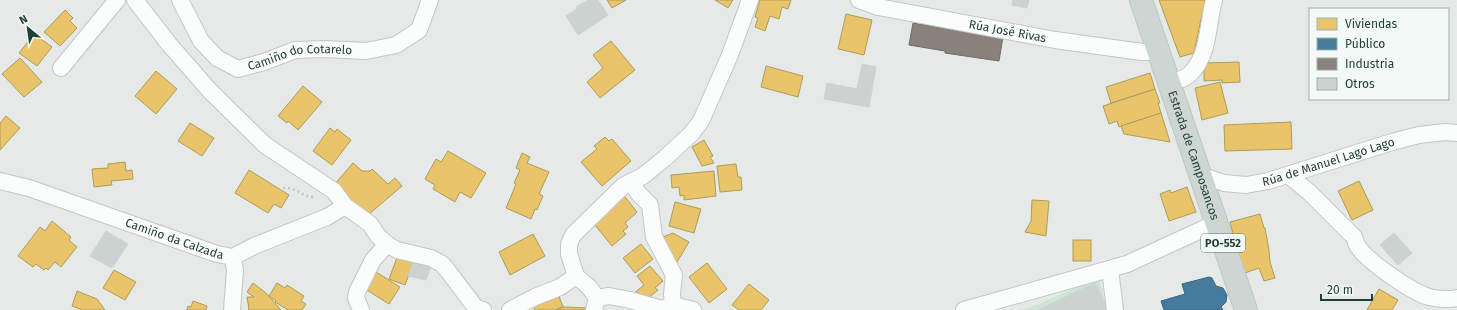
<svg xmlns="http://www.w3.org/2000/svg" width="1457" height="310" font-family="'Fira Sans',sans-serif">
<rect width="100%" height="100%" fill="#e5eae8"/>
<!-- green -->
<path fill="#cee4d4" d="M 1099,277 L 1107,310 L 1021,310 L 1039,304 Z"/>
<!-- homes -->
<g fill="#e9c46a" stroke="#ad9c5a">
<path d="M 607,0 L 626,0 L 612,8 Z"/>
<path d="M 715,0 L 733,0 L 728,8 Z"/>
<path d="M 760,0 L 791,0 L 788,9 L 782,7 L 779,19 L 770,16 L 765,31 L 755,27 L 758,18 L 755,17 Z"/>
<path d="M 1159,0 L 1205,0 L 1194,53 L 1180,57 Z"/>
<path d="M 65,10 L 73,18 L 70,21 L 77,28 L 60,46 L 44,32 Z"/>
<path d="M 846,14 L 872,20 L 864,55 L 838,49 Z"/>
<path d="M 34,34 L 52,47 L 37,66 L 19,53 Z"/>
<path d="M 611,41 L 635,70 L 600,98 L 587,82 L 603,68 L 593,55 Z"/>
<path d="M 20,58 L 42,82 L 24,97 L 2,74 Z"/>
<path d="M 1239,62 L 1240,82 L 1222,83 L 1222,80 L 1204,81 L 1204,63 Z"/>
<path d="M 766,66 L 803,76 L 798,97 L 761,87 Z"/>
<path d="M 156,71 L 177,89 L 156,114 L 135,96 Z"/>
<path d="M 1150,73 L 1155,89 L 1111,103 L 1106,87 Z"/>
<path d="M 1220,82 L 1228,113 L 1202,120 L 1195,88 Z"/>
<path d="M 303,86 L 322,102 L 298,130 L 288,121 L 287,123 L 278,116 Z"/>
<path d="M 1155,89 L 1160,103 L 1158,103 L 1161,113 L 1119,127 L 1117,121 L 1109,124 L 1103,106 Z"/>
<path d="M 1161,113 L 1170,142 L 1124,134 L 1121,126 Z"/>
<path d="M 6,116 L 20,128 L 0,150 L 0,123 Z"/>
<path d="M 1291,122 L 1292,149 L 1225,151 L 1224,125 Z"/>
<path d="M 190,123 L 214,138 L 202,156 L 178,141 Z"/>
<path d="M 330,128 L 335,132 L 337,129 L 351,140 L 332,165 L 313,151 Z"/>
<path d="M 605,137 L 609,141 L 612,139 L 631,161 L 602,186 L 581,162 L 597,149 L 594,146 Z"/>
<path d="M 704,140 L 713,156 L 710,157 L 714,163 L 702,166 L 692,147 Z"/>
<path d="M 448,151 L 486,173 L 471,198 L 460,192 L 455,202 L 433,189 L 435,185 L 425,179 L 436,159 L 441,162 Z"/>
<path d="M 522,153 L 530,157 L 527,163 L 549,172 L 539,194 L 543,196 L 537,210 L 535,209 L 531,219 L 506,208 L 516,184 L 514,183 L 520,170 L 516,168 Z"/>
<path d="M 125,162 L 126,171 L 132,170 L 133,179 L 111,181 L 112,185 L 94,187 L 92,169 L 108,168 L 108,164 Z"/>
<path d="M 353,163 L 362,171 L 370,171 L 372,169 L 388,184 L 395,178 L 402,186 L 368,215 L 334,185 Z"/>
<path d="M 736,164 L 738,177 L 741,177 L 742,190 L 720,192 L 717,166 Z"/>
<path d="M 249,170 L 289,195 L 281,208 L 274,204 L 268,213 L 235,193 Z"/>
<path d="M 714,171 L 716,196 L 684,200 L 684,195 L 680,196 L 679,187 L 672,188 L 671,175 Z"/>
<path d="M 1359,181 L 1373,210 L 1352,220 L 1338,191 Z"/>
<path d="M 1187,187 L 1196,212 L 1169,221 L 1160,194 L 1170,190 L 1171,193 Z"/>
<path d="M 622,193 L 637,212 L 625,223 L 628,227 L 623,231 L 626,234 L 612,246 L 590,219 Z"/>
<path d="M 1032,200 L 1049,201 L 1046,236 L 1025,232 L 1031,221 Z"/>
<path d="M 675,202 L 701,209 L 694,233 L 669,226 Z"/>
<path d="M 1260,214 L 1264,228 L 1265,228 L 1269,250 L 1270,262 L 1275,278 L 1264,281 L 1259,268 L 1245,273 L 1231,234 L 1233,234 L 1230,222 Z"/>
<path d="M 52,221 L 71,237 L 69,240 L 77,247 L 61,267 L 55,262 L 48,270 L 46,268 L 44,270 L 36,264 L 33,267 L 18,256 L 40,227 L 45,231 Z"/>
<path d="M 673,233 L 689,242 L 677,262 L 669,257 L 663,237 Z"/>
<path d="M 533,234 L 545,256 L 510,275 L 499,252 Z"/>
<rect x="1073" y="240" width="18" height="21"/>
<path d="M 641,244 L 653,259 L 635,273 L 623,258 Z"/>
<path d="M 398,255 L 414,261 L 405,285 L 389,279 Z"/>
<path d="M 707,263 L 727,289 L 709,303 L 689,277 Z"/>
<path d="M 650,266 L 663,281 L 655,288 L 658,290 L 647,299 L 633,294 L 644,285 L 637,276 Z"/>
<path d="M 114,270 L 136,282 L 125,300 L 103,288 Z"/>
<path d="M 373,270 L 400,287 L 389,304 L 362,287 Z"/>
<path d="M 253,283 L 266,293 L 281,310 L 248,310 L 249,309 L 247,297 L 254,297 L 247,292 Z"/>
<path d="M 277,283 L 285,288 L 287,285 L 304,296 L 301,301 L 306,304 L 302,310 L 288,310 L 275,302 L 276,301 L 269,296 Z"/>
<path d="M 749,284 L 769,300 L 761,310 L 739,310 L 732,305 Z"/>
<path d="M 1379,289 L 1398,300 L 1392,310 L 1367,310 Z"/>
<path d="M 77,291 L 97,299 L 105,310 L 82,310 L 72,306 Z"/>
<path d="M 557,291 L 563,307 L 555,310 L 535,310 L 531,301 Z"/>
<path d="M 193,301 L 207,306 L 206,310 L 187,310 L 188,306 L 191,307 Z"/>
<path d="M 563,307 L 589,308 L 589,310 L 555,310 Z"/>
</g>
<!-- public -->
<path fill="#457b9d" stroke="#3a697e" d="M 1209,277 L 1212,278 L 1216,286 L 1223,288 L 1227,295 L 1226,302 L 1221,307 L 1223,310 L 1164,310 L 1161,301 L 1185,294 L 1182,284 Z"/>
<!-- industry -->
<path fill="#8a817c" stroke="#6b6d67" d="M 913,23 L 1003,37 L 999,61 L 945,53 L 945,51 L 909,45 Z"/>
<!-- building -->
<g fill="#ccd2cf" stroke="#ced3d1">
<path d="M 588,0 L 598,0 L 608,15 L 578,35 L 566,16 L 577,9 L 576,7 Z"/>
<path d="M 1013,0 L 1029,0 L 1027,8 L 1012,5 Z"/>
<path d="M 862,64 L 876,67 L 869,107 L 824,99 L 827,83 L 857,89 Z"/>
<path d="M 106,231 L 128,244 L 112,268 L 90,256 Z"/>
<path d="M 1394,233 L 1412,253 L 1398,265 L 1380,245 Z"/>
<path d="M 414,260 L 432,264 L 426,280 L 408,276 Z"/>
<path d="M 1095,283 L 1107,308 L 1103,310 L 1038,310 Z"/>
</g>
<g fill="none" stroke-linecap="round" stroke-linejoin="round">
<defs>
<g id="minor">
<path d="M 135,0 L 169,44 L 210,91 L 265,145 L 334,191 L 345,206 L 370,224 L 378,236 L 387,244 L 397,250 L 431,258 L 442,264 L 448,271 L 476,308 L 483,310"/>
<path id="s1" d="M 180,0 L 201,41 L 217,58 L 238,69 L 264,62 L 295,50 L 326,49 L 366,51 L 396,45 L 419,30 L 430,0"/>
<path id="s2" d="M 859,0 L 878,7 L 1055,40 L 1142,52 L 1159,52"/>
<path d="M 61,68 L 117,0"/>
<path d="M 1170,83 C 1176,81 1185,79 1190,74 C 1210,54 1207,25 1214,0"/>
<path id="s3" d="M 1200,175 L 1224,183 L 1246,185 L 1268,181 L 1392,142 L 1419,135 L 1445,132 L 1457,133"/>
<path d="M 1288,175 L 1309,192 L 1354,237 C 1355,239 1356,243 1357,245 C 1366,261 1412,292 1429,297 C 1438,299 1448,300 1457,298"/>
<path id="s4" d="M 0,181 L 29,188 L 217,254 L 233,257 L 254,246 L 327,217 L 345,206"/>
<path d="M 631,182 L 639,194 L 650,205 L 654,237 L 674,275 L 672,294 L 673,305"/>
<path d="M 1110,269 L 1115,310"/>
<path d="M 576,276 L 589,287 L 597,298 L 594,310"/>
<path d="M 597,298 L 609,296 L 630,300 L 662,309 L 673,305 L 693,310"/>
<path d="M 232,310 L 235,271 L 233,257"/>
<path d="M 361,310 L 356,298 L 357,292 L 373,260 L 387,244"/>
<path d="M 510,310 L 535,297 L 560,287 L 576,276 L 569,254 L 569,244 L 573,235 L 623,186 L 643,176 L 665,158 L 691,134 L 701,121 L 730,55 L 750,0"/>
<path d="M 964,310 L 1127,264 L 1216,223"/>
</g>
<g id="primary">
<path id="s5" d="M 1141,0 L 1246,310"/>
</g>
</defs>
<!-- minor casing -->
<use href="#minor" stroke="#c2c7c5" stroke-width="18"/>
<!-- primary casing -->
<use href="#primary" stroke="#bdc6c3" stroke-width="24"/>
<!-- path -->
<path stroke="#c1cac6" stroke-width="2.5" stroke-dasharray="2 3" stroke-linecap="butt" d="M 283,188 C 299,187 300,197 314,197"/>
<!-- minor -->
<use href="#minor" stroke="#fbfcfc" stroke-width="16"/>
<!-- primary -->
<use href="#primary" stroke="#ced6d4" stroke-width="22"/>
</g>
<g text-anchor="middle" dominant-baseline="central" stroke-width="4" stroke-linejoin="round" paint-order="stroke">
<!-- shield labels -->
<rect fill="#f3f9f6" stroke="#61776f" stroke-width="1" x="1201" y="234" width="44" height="18" rx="3"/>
<g font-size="11" font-weight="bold" fill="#223f35">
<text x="1223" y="243">PO-552</text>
</g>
<!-- street labels -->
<g font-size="12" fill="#223f35" stroke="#f3f9f6">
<text stroke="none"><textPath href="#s2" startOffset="152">Rúa José Rivas</textPath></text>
<text stroke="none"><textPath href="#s1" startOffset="157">Camiño do Cotarelo</textPath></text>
<text stroke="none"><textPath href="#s5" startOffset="164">Estrada de Camposancos</textPath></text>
<text stroke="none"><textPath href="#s3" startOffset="133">Rúa de Manuel Lago Lago</textPath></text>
<text stroke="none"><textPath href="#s4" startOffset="184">Camiño da Calzada</textPath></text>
</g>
</g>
<!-- legend -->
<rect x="1309" y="8" width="140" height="92" fill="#f3f9f6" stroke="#9fafa9"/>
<rect x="1317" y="18" width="20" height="12" fill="#e9c46a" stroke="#9fafa9"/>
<text x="1345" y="28" font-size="12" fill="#223f35">Viviendas</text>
<rect x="1317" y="38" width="20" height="12" fill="#457b9d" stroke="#9fafa9"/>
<text x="1345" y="48" font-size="12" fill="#223f35">Público</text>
<rect x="1317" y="58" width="20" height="12" fill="#8a817c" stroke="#9fafa9"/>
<text x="1345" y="68" font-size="12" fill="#223f35">Industria</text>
<rect x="1317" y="78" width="20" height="12" fill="#ccd2cf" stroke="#9fafa9"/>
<text x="1345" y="88" font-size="12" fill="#223f35">Otros</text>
<!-- north arrow -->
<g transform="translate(28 28) rotate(331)" stroke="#f3f9f6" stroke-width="3" paint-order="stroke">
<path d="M0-3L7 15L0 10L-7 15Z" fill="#223f35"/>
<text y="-6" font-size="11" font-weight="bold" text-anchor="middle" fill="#223f35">N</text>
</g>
<!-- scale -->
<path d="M1321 294v6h51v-6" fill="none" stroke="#223f35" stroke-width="2"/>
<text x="1327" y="294" font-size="12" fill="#223f35" stroke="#f3f9f6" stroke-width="3" paint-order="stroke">20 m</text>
</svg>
